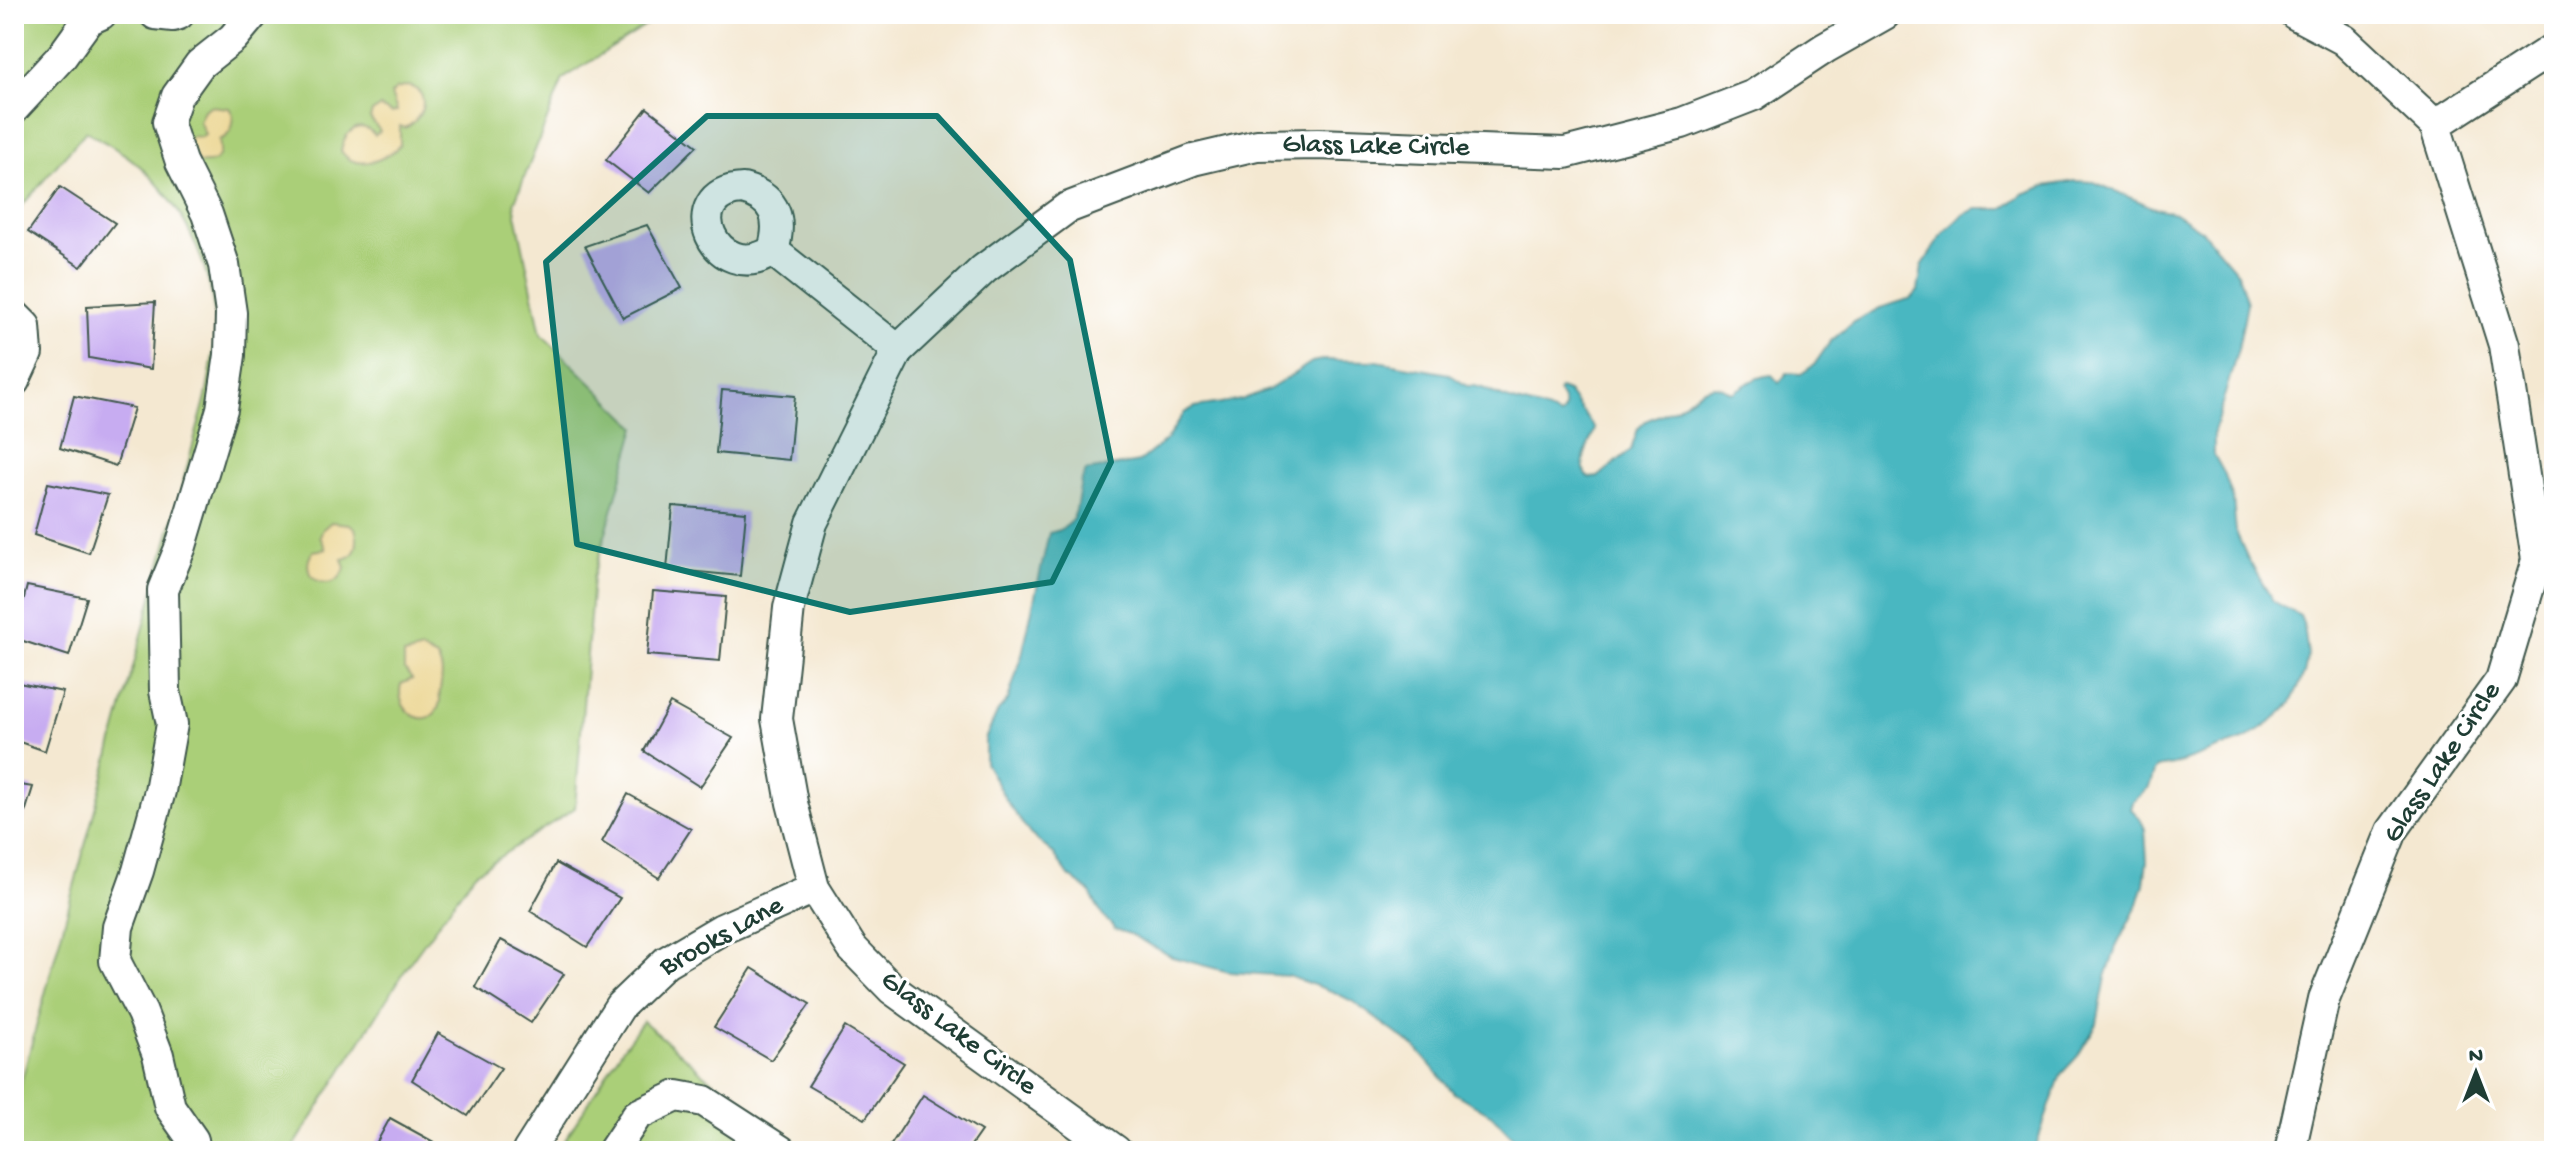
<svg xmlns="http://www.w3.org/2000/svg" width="2568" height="1165" font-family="'Gochi Hand',sans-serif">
<rect width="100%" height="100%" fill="#fff"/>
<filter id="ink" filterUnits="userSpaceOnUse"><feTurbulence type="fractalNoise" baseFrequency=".0125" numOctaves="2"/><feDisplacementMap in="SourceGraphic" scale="16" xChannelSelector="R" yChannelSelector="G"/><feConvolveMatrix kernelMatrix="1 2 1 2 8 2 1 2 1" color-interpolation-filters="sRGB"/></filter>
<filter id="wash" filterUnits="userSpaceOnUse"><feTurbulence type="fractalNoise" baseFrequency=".006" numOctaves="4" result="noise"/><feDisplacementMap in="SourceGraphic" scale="32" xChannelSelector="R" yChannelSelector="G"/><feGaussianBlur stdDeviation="1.8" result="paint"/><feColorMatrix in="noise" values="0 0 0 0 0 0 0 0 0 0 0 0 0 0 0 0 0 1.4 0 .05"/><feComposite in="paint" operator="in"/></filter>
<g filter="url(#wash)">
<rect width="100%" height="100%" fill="#f4e8d1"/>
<!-- green -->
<g fill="#aacf78" stroke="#648656" stroke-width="2">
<path d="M 14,14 L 664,14 L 563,79 L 514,204 L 541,334 L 636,427 L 593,578 L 575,808 L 475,873 L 411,961 L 291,1151 L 14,1151 L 14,1109 L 206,397 C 210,375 215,352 215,329 C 214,273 187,212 147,173 C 130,155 106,143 86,131 L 14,215 Z"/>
<path d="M 643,1021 L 743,1108 L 799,1151 L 558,1151 L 621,1051 Z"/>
</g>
<!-- sand -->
<g fill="#eeda9e" stroke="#868c69" stroke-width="2">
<path d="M 408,86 C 433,92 423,120 405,128 L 400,126 L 400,145 C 385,161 355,172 341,151 C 344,132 359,118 375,135 L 380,131 L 370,118 L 372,112 L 380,107 L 392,113 L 397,111 L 391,94 L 396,89 Z"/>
<path d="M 210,106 L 229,108 C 238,119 232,136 219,140 C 223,157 217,165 198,163 L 187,141 L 192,136 L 201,137 L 205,134 L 199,121 L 204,110 Z"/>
<path d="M 331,522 L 349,524 L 355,528 C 359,541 358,558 342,559 L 345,568 C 336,597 294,579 313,551 L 326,549 L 320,537 L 323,529 Z"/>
<path d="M 422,650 L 437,658 C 444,670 442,677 440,690 C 439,694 440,698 440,702 C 433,734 393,714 401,684 L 412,679 L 404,669 L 404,655 Z"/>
</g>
<!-- water -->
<path fill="#48b7c1" stroke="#347a7a" stroke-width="2" d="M 2075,181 L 2094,182 L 2152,207 L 2175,213 L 2202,231 L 2238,273 L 2247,303 L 2238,349 L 2214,432 L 2214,455 L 2224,473 L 2233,499 L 2236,532 L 2248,559 L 2273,601 L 2300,616 L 2304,626 L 2308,655 L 2304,674 L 2291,703 L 2274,720 L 2246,739 L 2173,765 L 2157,768 L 2154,772 L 2149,787 L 2133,802 L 2131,809 L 2140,818 L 2145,829 L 2147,861 L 2144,884 L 2138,904 L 2116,947 L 2106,977 L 2097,1024 L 2077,1057 L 2061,1074 L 2034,1151 L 1526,1151 L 1492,1115 L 1454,1093 L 1416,1048 L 1352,1001 L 1334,992 L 1288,976 L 1229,972 L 1172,957 L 1132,935 L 1115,929 L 1102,915 L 1089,891 L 1069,876 L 1054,854 L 1030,834 L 1008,803 L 985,763 L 985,739 L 998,711 L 1008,700 L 1022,655 L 1049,533 C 1088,526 1071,495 1086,471 L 1139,462 L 1166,440 L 1184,413 L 1195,407 L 1241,400 L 1270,389 L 1312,362 L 1322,360 L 1377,361 L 1449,374 L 1467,386 C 1483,384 1494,396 1510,400 C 1529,406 1541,406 1560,416 C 1568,409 1564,400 1558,392 L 1560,389 L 1568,392 L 1595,429 C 1589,446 1576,464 1589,478 L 1598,477 L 1631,450 L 1638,429 L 1645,421 L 1676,408 L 1702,390 L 1713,386 L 1721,387 L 1732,393 C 1747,385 1754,376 1772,375 L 1779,383 L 1787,373 L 1801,374 L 1814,365 L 1830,342 L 1853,322 L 1880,308 L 1912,298 L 1918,291 L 1922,266 L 1934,247 L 1945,231 L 1964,214 L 1976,209 L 2003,209 L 2023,194 L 2045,186 Z"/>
<g id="blocks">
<!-- building -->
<g fill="#c7acf1">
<path d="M 647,108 L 697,146 L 649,193 L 606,160 Z"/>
<path d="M 60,187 L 115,223 L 81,267 L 28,232 Z"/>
<path d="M 647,225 L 682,288 L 623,318 L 585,246 Z"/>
<path d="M 155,302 L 151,369 L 89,358 L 87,306 Z"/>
<path d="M 722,390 L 795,396 L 789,460 L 716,453 Z"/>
<path d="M 74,396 L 134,408 L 116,466 L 60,448 Z"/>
<path d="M 48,483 L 108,495 L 89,553 L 34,535 Z"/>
<path d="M 673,506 L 746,512 L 740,576 L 667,569 Z"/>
<path d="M 27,586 L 87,598 L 69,656 L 14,638 Z"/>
<path d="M 653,591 L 726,597 L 720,661 L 647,655 Z"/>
<path d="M 14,682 L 63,692 L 45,751 L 14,740 Z"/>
<path d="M 670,703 L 733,738 L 700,787 L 644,751 Z"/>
<path d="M 14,784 L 33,787 L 15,845 L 14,845 Z"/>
<path d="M 628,794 L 691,829 L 659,878 L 602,842 Z"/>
<path d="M 556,863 L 620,898 L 587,947 L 530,911 Z"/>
<path d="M 501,940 L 564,974 L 531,1023 L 475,987 Z"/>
<path d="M 752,968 L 810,1004 L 771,1060 L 714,1027 Z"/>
<path d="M 845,1027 L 904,1063 L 865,1119 L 808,1086 Z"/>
<path d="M 438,1033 L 501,1068 L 468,1116 L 412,1080 Z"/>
<path d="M 923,1095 L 981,1131 L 967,1151 L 887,1151 Z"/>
<path d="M 390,1118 L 450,1151 L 372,1151 Z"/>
</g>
</g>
</g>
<g filter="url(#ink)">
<use href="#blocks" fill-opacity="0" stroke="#3f574c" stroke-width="2"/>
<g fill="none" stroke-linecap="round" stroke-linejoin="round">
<defs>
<g id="minor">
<path d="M 155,14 L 173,16 L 179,14"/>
<path d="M 14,108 L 62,56 L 88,20 L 101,14"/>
<path d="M 2435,125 L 2554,48"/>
<path d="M 743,189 C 777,198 782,220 773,251 C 715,288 675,192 743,189 Z"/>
<path d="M 773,251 L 898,350"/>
<path d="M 14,315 L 25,326 L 27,353 L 14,381"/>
<path d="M 195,1151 L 193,1140 L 170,1107 L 158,1055 L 142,1013 L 115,961 L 118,927 L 138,871 L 160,791 L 172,724 L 165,691 L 163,590 L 181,546 L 222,409 L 230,355 L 231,313 L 224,265 L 207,214 L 181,162 L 168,122 L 177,96 L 200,64 L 233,38 L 253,14"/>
<path d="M 528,1151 L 620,1006 L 666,962 L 722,929 L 814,888"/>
<path d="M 613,1151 L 637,1115 L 677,1096 L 704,1101 L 781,1151"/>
<path d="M 1116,1151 L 892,989 L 852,948 L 814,888 L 792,803 L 777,719 L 789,608 L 812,523 L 898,350 L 984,269 L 1067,208 L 1193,160 L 1257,145 L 1318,144 L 1565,153 L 1682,123 L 1754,95 L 1825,48 L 1885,14"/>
<path d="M 2290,1151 L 2324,999 L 2392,831 L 2501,680 L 2537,560 L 2504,345 L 2435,125 L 2344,40 L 2295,14"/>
</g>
</defs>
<!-- minor casing -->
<use href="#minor" stroke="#3f574c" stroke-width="34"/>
<!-- minor -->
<use href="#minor" stroke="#fff" stroke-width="30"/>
</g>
</g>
<!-- marked area -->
<path fill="#0f766e" fill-opacity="0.2" stroke="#0f766e" stroke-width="6" stroke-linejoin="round" d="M 707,116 L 937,116 L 1070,260 L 1111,462 L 1052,582 L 850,612 L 577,544 L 546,262 Z"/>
<g text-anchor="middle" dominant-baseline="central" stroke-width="6" stroke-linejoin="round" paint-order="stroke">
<!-- street labels -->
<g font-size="28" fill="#1f3d34" stroke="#fff">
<text transform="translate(1376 147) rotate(1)">Glass Lake Circle</text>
<text transform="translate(2443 763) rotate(-56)">Glass Lake Circle</text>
<text transform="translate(722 937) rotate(-29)">Brooks Lane</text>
<text transform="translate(958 1034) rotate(37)">Glass Lake Circle</text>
</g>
</g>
<!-- margin -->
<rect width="2568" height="1165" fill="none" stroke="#fff" stroke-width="48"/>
<!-- north arrow -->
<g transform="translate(2476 1073)" stroke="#ffffff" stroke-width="6" paint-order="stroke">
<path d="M0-6L14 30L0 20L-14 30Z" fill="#1f3d34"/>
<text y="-12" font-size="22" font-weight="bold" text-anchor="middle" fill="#1f3d34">N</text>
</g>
</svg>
